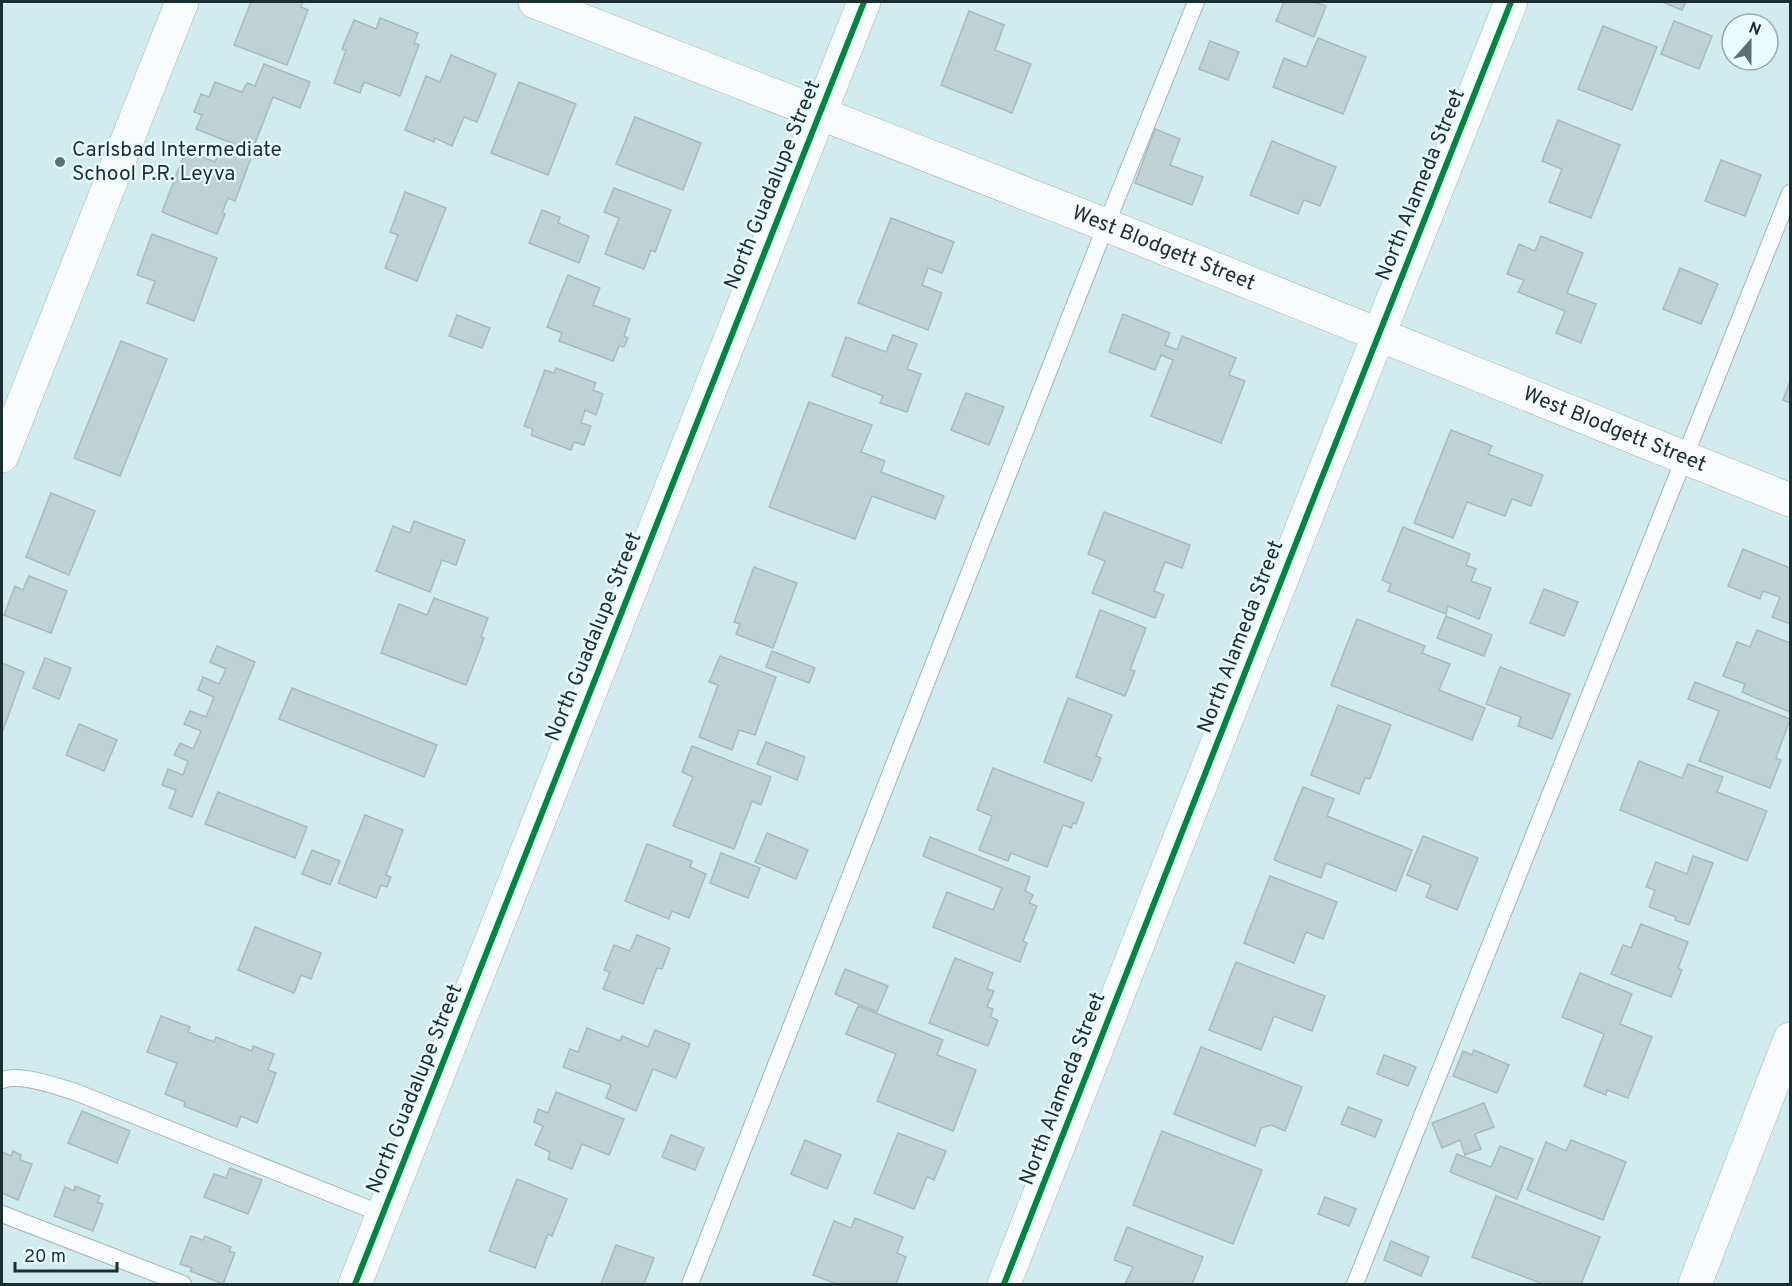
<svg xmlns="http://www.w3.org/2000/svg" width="1792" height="1286" font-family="Overpass,sans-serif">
<rect width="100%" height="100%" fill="#d2ebee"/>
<!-- building -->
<g fill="#bed2d4" stroke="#a7bbbd" stroke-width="1.5">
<path d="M 251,2 L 303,2 L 301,7 L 308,10 L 287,65 L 234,45 Z"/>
<path d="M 1284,2 L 1315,2 L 1326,6 L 1314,37 L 1276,21 Z"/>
<path d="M 1662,2 L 1686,2 L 1682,10 Z"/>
<path d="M 969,11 L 1004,25 L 995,50 L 1031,64 L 1012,113 L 941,85 Z"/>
<path d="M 380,18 L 418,33 L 414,43 L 419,45 L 400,96 L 364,82 L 360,93 L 334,83 L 346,50 L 342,49 L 354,20 L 376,29 Z"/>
<path d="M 1674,21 L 1712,36 L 1699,69 L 1661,54 Z"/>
<path d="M 1603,26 L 1657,47 L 1632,110 L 1578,89 Z"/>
<path d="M 1318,38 L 1366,57 L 1343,114 L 1273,87 L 1284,58 L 1306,67 Z"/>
<path d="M 1210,41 L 1239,52 L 1228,80 L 1199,69 Z"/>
<path d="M 451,55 L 496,74 L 477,122 L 464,117 L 452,146 L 435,138 L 434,142 L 405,130 L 426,76 L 440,82 Z"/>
<path d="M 264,64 L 310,82 L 300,108 L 273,97 L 252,151 L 196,129 L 202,115 L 194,112 L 201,94 L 209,97 L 215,82 L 242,92 L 247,83 L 255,86 Z"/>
<path d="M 519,82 L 576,104 L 548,175 L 491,153 Z"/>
<path d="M 635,117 L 701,143 L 683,190 L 616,164 Z"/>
<path d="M 1558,120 L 1620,145 L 1591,218 L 1549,202 L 1562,169 L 1542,161 Z"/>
<path d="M 1155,129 L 1180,139 L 1170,165 L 1203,177 L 1192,205 L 1135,183 Z"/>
<path d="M 1272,141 L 1336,167 L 1320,206 L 1304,200 L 1298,214 L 1250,195 Z"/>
<path d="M 221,147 L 251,158 L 235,201 L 228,198 L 222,213 L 225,214 L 217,234 L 162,212 L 186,150 L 215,162 Z"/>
<path d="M 1721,160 L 1761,175 L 1745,216 L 1705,201 Z"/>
<path d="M 614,188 L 671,210 L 655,252 L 651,250 L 644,269 L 605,254 L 619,218 L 604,212 Z"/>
<path d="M 405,192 L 446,208 L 417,281 L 385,268 L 398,235 L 390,232 Z"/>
<path d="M 542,210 L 560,217 L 558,223 L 589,236 L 579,263 L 529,243 Z"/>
<path d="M 891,218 L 954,242 L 942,273 L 928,268 L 922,285 L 942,293 L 928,330 L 858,303 Z"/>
<path d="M 152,234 L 217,258 L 194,321 L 147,303 L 155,281 L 137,275 Z"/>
<path d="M 1541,236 L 1583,253 L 1567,293 L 1596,304 L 1581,343 L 1556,333 L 1565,311 L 1518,292 L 1524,280 L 1507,274 L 1519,244 L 1535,251 Z"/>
<path d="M 1680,268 L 1718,284 L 1701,324 L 1663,309 Z"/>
<path d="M 568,275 L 600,288 L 593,305 L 630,319 L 624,336 L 628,338 L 624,347 L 619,346 L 613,361 L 559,341 L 562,333 L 547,327 Z"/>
<path d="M 1123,314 L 1170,333 L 1165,345 L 1177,350 L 1182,336 L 1236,358 L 1229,375 L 1245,381 L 1221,443 L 1151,416 L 1173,360 L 1161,355 L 1155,370 L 1109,352 Z"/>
<path d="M 457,315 L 490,328 L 482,348 L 449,336 Z"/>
<path d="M 893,335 L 917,344 L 907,369 L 921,374 L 907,412 L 880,403 L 883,396 L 832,376 L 846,337 L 886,352 Z"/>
<path d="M 121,341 L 167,359 L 120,476 L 74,458 Z"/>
<path d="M 556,368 L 596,383 L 593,390 L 603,394 L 596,415 L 585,410 L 581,423 L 591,426 L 584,445 L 574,442 L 571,450 L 531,435 L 533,429 L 524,426 L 545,370 L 554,373 Z"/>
<path d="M 1790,381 L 1790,403 L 1783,400 Z"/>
<path d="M 966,393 L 1004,407 L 989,445 L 951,430 Z"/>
<path d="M 809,402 L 872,425 L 861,452 L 885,461 L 881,472 L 944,496 L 935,519 L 872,496 L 855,539 L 769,507 Z"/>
<path d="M 1451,430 L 1492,446 L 1488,454 L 1543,475 L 1531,506 L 1512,499 L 1505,516 L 1467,502 L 1453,538 L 1414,523 Z"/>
<path d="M 51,493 L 95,511 L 69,575 L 26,557 Z"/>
<path d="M 1104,512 L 1190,545 L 1182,568 L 1165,562 L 1154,591 L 1164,595 L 1155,618 L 1092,593 L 1105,561 L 1088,554 Z"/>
<path d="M 414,521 L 465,540 L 456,565 L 442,560 L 430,592 L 376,571 L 393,526 L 410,533 Z"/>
<path d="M 1403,527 L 1470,554 L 1466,565 L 1476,569 L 1471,581 L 1491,588 L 1479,619 L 1448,606 L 1446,614 L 1388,591 L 1391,584 L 1382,580 Z"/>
<path d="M 1743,549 L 1790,568 L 1790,624 L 1772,617 L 1780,597 L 1763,591 L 1760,599 L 1728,586 Z"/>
<path d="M 754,567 L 797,583 L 773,648 L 736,634 L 740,624 L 734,622 Z"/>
<path d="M 29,576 L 67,591 L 51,633 L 4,615 L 15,586 L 23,590 Z"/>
<path d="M 1544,589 L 1578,602 L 1564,636 L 1530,623 Z"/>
<path d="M 434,598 L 488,618 L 481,637 L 484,638 L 466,685 L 381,653 L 399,604 L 427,615 Z"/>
<path d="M 1100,610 L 1146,628 L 1130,670 L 1135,671 L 1125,696 L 1076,677 Z"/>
<path d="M 1446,616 L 1492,635 L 1484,656 L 1437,638 Z"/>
<path d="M 1357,619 L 1425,646 L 1422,653 L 1450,664 L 1439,690 L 1485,708 L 1472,740 L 1331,685 Z"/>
<path d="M 1757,630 L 1790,643 L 1790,712 L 1742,692 L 1745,684 L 1723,676 L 1737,642 L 1750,647 Z"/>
<path d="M 217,646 L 255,662 L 192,817 L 169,808 L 176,790 L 162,785 L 168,769 L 183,775 L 188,761 L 174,755 L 180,743 L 193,749 L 201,731 L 184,724 L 190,711 L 206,717 L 214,697 L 198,690 L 203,677 L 219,684 L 226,669 L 210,662 Z"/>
<path d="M 772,651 L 815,668 L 809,683 L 766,667 Z"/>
<path d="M 720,656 L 776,677 L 755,735 L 739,730 L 732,750 L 699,737 L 718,685 L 709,682 Z"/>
<path d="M 45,658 L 71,668 L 59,699 L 33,688 Z"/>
<path d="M 2,663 L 24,672 L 2,733 Z"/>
<path d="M 1500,667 L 1570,694 L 1552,739 L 1518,726 L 1521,717 L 1486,704 Z"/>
<path d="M 1695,682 L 1790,719 L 1776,758 L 1781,760 L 1770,788 L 1699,761 L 1719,711 L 1688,699 Z"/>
<path d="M 292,688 L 437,745 L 424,777 L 279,719 Z"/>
<path d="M 1068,698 L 1112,715 L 1096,756 L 1101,758 L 1092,781 L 1044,762 Z"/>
<path d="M 1338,705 L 1391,725 L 1370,779 L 1365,778 L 1359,794 L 1311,775 Z"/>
<path d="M 79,724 L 117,740 L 104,771 L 66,755 Z"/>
<path d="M 766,742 L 805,757 L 797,780 L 757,764 Z"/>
<path d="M 692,746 L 771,777 L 761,805 L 752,801 L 734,849 L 673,826 L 693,777 L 682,772 Z"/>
<path d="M 1639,761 L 1682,778 L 1688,764 L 1723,777 L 1717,792 L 1767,811 L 1747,861 L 1620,810 Z"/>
<path d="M 993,768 L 1084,803 L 1076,824 L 1073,823 L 1071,828 L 1063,825 L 1047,867 L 1011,853 L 1008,861 L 979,850 L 992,816 L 977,810 Z"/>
<path d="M 1303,787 L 1334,799 L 1327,816 L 1412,850 L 1396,891 L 1326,863 L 1321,878 L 1274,860 Z"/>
<path d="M 218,792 L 307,827 L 295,858 L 205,824 Z"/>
<path d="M 365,815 L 403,830 L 386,875 L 391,877 L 387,887 L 381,885 L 376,898 L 338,883 Z"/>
<path d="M 767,833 L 808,850 L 796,879 L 755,862 Z"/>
<path d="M 1423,836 L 1478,858 L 1457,910 L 1426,897 L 1431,885 L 1407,875 Z"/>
<path d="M 930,837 L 1030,877 L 1025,891 L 1033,895 L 1029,903 L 1037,906 L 1023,941 L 1027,943 L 1020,962 L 933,927 L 947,892 L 993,910 L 1002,888 L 923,856 Z"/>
<path d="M 647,844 L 692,861 L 690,867 L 706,874 L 689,918 L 672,911 L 669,919 L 625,901 Z"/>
<path d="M 312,850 L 340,861 L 330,885 L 302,874 Z"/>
<path d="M 721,853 L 760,868 L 748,898 L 710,883 Z"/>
<path d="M 1693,856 L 1713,863 L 1689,925 L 1675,920 L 1676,917 L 1649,907 L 1655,890 L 1646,887 L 1656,862 L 1687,874 Z"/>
<path d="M 1270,876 L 1337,902 L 1323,939 L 1306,932 L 1294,963 L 1244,943 Z"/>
<path d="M 1641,924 L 1688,942 L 1678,968 L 1682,970 L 1671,997 L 1611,974 L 1623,945 L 1631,948 Z"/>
<path d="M 255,927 L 321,953 L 311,979 L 301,975 L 294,993 L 238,970 Z"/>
<path d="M 637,935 L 670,948 L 662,969 L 657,968 L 643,1004 L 603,989 L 610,972 L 604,970 L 614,945 L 630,951 Z"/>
<path d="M 955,958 L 993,973 L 987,989 L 994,991 L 987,1007 L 993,1009 L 990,1017 L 998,1020 L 988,1046 L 929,1023 Z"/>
<path d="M 1236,962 L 1325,996 L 1312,1031 L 1274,1016 L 1261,1050 L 1209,1030 Z"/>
<path d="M 845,969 L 888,986 L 877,1012 L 835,994 Z"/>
<path d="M 1580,973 L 1632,994 L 1620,1024 L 1652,1037 L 1628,1098 L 1607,1090 L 1606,1095 L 1584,1086 L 1604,1034 L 1562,1017 Z"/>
<path d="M 858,1006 L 943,1040 L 937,1055 L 976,1070 L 953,1131 L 877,1101 L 896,1054 L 846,1034 Z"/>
<path d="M 161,1016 L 190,1027 L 188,1032 L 214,1042 L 216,1037 L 252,1051 L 253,1046 L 274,1054 L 268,1070 L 276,1073 L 257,1123 L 241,1116 L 237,1127 L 184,1106 L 185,1102 L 165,1094 L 177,1063 L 147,1052 Z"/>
<path d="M 587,1028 L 620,1041 L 622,1036 L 648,1047 L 655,1030 L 690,1044 L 676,1078 L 653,1069 L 636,1111 L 606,1098 L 611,1085 L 563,1067 L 570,1049 L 578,1052 Z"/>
<path d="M 1201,1047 L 1302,1087 L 1285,1131 L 1271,1125 L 1261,1128 L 1255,1146 L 1174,1114 Z"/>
<path d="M 1474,1050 L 1509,1065 L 1497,1093 L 1453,1076 L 1463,1051 L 1472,1055 Z"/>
<path d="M 1384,1055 L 1416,1067 L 1408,1086 L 1377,1074 Z"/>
<path d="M 556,1092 L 624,1119 L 609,1155 L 582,1144 L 572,1169 L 548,1159 L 550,1152 L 535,1145 L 543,1126 L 534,1122 L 538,1109 L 548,1113 Z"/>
<path d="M 1484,1103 L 1494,1127 L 1475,1134 L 1481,1149 L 1465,1155 L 1460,1140 L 1442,1148 L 1432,1123 Z"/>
<path d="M 1348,1107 L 1382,1120 L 1375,1137 L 1341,1124 Z"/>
<path d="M 82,1111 L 130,1131 L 117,1163 L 68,1143 Z"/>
<path d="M 1162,1131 L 1262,1170 L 1233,1244 L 1133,1205 Z"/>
<path d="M 898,1133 L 946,1151 L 934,1180 L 927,1177 L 914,1209 L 874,1193 Z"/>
<path d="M 671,1135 L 704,1148 L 695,1170 L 662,1157 Z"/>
<path d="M 805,1140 L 841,1155 L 827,1189 L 791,1174 Z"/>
<path d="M 1571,1140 L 1626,1162 L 1603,1220 L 1527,1190 L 1546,1142 L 1566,1151 Z"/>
<path d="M 1500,1146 L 1533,1159 L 1517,1199 L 1450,1172 L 1457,1154 L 1491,1167 Z"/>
<path d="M 13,1151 L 21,1155 L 20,1160 L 32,1164 L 18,1200 L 2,1193 L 2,1152 L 11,1156 Z"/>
<path d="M 230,1168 L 262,1180 L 248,1214 L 204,1197 L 214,1174 L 226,1178 Z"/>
<path d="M 517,1179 L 567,1199 L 552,1236 L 548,1234 L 535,1268 L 489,1251 Z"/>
<path d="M 75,1186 L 100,1196 L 97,1202 L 103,1204 L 93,1231 L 54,1216 L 65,1187 L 74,1191 Z"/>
<path d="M 1496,1196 L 1600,1237 L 1581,1284 L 1543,1284 L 1472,1257 Z"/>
<path d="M 1325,1197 L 1356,1209 L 1349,1226 L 1318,1214 Z"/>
<path d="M 855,1218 L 903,1237 L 897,1253 L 906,1257 L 896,1284 L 837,1284 L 813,1275 L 834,1221 L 851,1228 Z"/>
<path d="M 1127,1227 L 1203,1257 L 1192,1284 L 1125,1284 L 1133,1267 L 1114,1260 Z"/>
<path d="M 191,1236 L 203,1240 L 205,1236 L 231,1247 L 229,1251 L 235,1253 L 223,1284 L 190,1271 L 192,1268 L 180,1264 Z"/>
<path d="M 1391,1241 L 1429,1257 L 1421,1276 L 1384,1260 Z"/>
<path d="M 616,1245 L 654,1258 L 644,1284 L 601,1284 Z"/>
</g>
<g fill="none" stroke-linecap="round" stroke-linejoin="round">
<defs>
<g id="lane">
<path d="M 2,1080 C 20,1073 54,1086 73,1091 L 382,1214"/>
<path d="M 2,1214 L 183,1284"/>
<path d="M 690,1284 L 1106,225 L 1196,2"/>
<path d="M 1355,1284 L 1790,193"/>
</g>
<g id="street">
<path id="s1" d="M 535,2 L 1106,225 L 1790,500"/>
<path d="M 2,456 L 182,2"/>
<path d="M 355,1284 L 864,2"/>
<path d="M 1004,1284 L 1313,500 L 1511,2"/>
<path d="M 1695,1284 L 1790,1039"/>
</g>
</defs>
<!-- lane casing -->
<use href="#lane" stroke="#a1b5b8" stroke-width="18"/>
<!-- street casing -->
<use href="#street" stroke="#a1b5b8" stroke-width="34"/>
<!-- lane -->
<use href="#lane" stroke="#f8fcfc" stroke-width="16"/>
<!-- street -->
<use href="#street" stroke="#f8fcfc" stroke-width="33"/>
<defs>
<g id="cycleway">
<path d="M 355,1284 L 864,2"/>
<path d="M 1004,1284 L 1313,500 L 1511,2"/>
</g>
</defs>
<!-- cycleway casing -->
<use href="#cycleway" stroke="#eafcfe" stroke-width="10"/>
<!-- cycleway -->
<use href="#cycleway" stroke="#00873e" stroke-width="6"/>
</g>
<!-- markers -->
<circle fill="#5c7172" stroke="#eafcfe" stroke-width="2" cx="60" cy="162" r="6"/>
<g text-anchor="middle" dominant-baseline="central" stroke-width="4.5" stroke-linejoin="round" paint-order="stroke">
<!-- poi labels -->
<g font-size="21" fill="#1c2f30" stroke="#eafcfe" text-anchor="start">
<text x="72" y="150">Carlsbad Intermediate<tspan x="72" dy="24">School P.R. Leyva</tspan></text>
</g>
<!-- street labels -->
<g font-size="21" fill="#1c2f30" stroke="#eafcfe">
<text transform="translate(773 185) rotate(-68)">North Guadalupe Street</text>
<text transform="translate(1421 185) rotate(-68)">North Alameda Street</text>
<text stroke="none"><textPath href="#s1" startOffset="675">West Blodgett Street</textPath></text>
<text stroke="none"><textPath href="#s1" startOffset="1161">West Blodgett Street</textPath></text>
<text transform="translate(594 637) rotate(-68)">North Guadalupe Street</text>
<text transform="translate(1241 637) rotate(-69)">North Alameda Street</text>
<text transform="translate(415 1089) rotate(-68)">North Guadalupe Street</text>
<text transform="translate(1063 1089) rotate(-69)">North Alameda Street</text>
</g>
</g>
<!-- border -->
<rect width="1792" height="1286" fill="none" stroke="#1c2f30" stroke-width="6"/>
<!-- north arrow -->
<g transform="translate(1750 42) rotate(21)"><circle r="28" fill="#eafcfe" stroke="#98aaac" stroke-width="1.5"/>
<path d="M0-4.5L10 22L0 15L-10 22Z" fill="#5c7172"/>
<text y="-9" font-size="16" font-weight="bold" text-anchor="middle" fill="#1c2f30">N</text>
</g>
<!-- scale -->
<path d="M15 1262v9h102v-9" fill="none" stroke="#1c2f30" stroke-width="3"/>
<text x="24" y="1262" font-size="18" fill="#1c2f30" stroke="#eafcfe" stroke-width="4.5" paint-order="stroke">20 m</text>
</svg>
